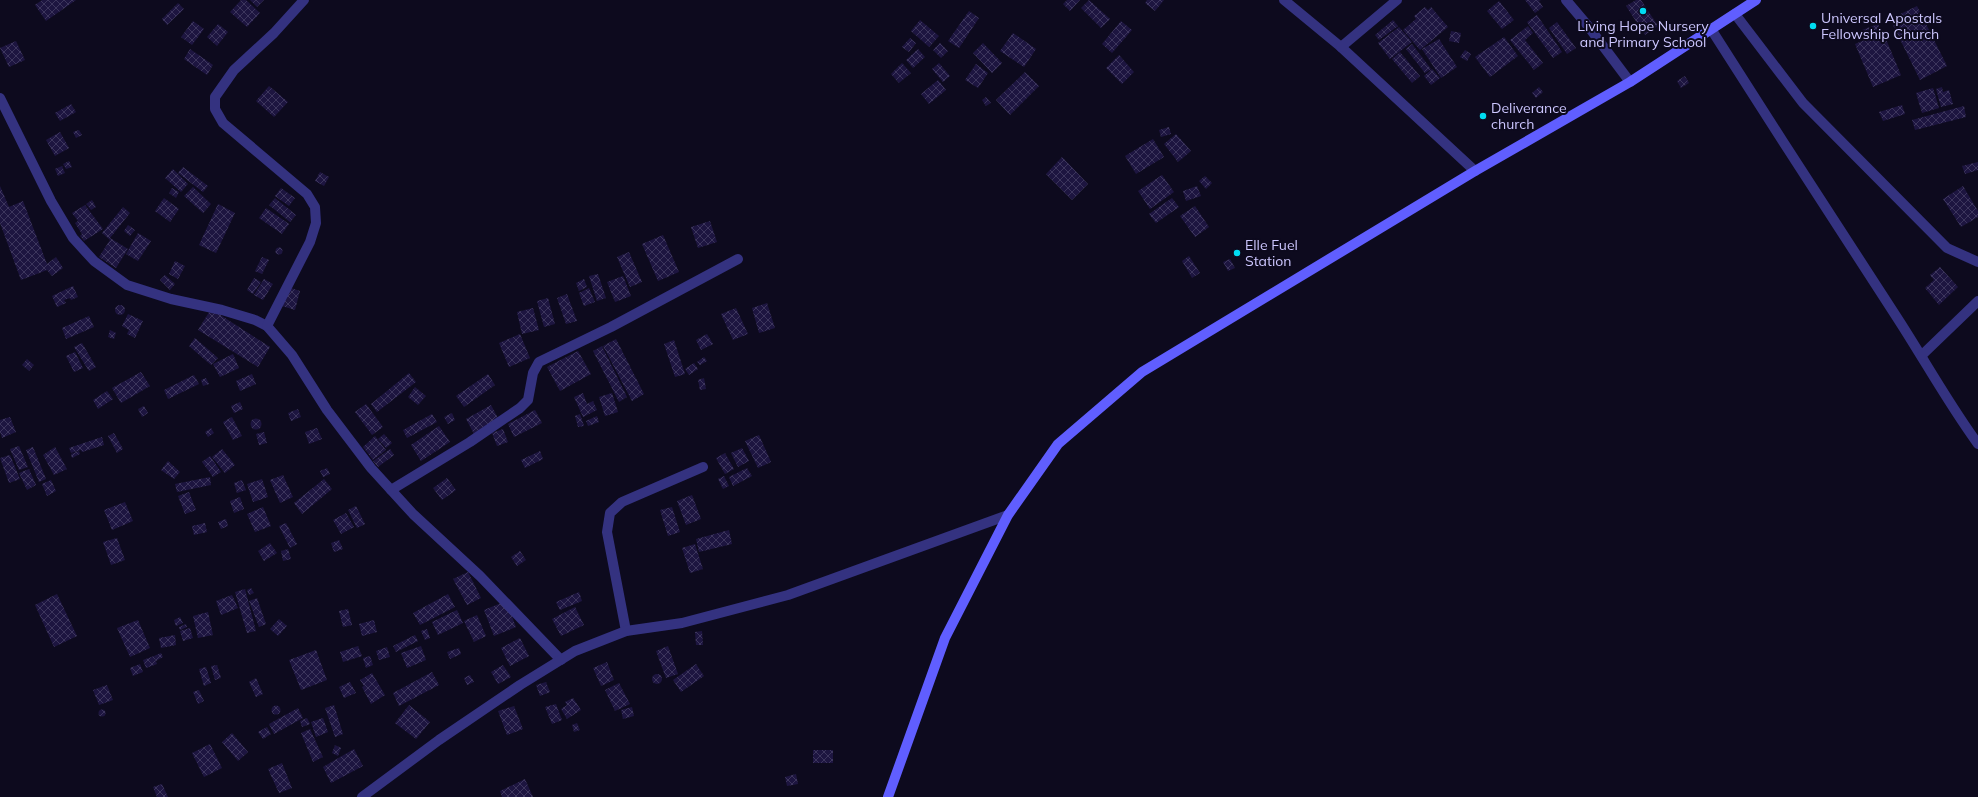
<svg xmlns="http://www.w3.org/2000/svg" width="1978" height="797" font-family="Mulish,sans-serif">
<defs>
<pattern id="building-cross-hatch" width="8" height="8" patternUnits="userSpaceOnUse"><rect width="8" height="8" fill="#1d1540"/><path d="M0 0l8 8M0 8l8-8" fill="none" stroke="#3d365d"/></pattern>
</defs>
<rect width="100%" height="100%" fill="#0d0a1e"/>
<!-- building -->
<g fill="url(#building-cross-hatch)">
<path d="M 42,0 L 76,0 L 46,21 L 35,5 Z"/>
<path d="M 241,0 L 246,0 L 260,13 L 247,27 L 230,12 Z"/>
<path d="M 250,0 L 264,0 L 257,7 Z"/>
<path d="M 1067,0 L 1080,0 L 1070,11 L 1063,4 Z"/>
<path d="M 1089,0 L 1110,19 L 1101,28 L 1081,8 Z"/>
<path d="M 1147,0 L 1164,0 L 1155,11 L 1145,3 Z"/>
<path d="M 1525,0 L 1541,0 L 1539,1 L 1543,7 L 1535,13 Z"/>
<path d="M 1636,0 L 1641,0 L 1658,26 L 1645,35 L 1626,6 Z"/>
<path d="M 1499,1 L 1514,20 L 1502,29 L 1487,11 Z"/>
<path d="M 178,3 L 184,9 L 167,25 L 162,19 Z"/>
<path d="M 1917,6 L 1947,66 L 1920,80 L 1890,19 Z"/>
<path d="M 1425,7 L 1428,10 L 1431,7 L 1448,27 L 1420,50 L 1403,30 L 1416,19 L 1414,16 Z"/>
<path d="M 969,11 L 979,18 L 959,48 L 948,41 Z"/>
<path d="M 1537,15 L 1562,52 L 1553,58 L 1527,22 Z"/>
<path d="M 920,20 L 939,36 L 929,47 L 911,31 Z"/>
<path d="M 1393,20 L 1398,26 L 1379,40 L 1375,35 Z"/>
<path d="M 193,21 L 204,29 L 192,45 L 181,37 Z"/>
<path d="M 1121,21 L 1132,30 L 1112,53 L 1102,44 Z"/>
<path d="M 1557,22 L 1576,48 L 1567,54 L 1549,28 Z"/>
<path d="M 218,24 L 228,32 L 217,46 L 207,37 Z"/>
<path d="M 1878,24 L 1881,32 L 1860,40 L 1857,32 Z"/>
<path d="M 1528,26 L 1533,33 L 1525,40 L 1543,63 L 1534,70 L 1510,40 Z"/>
<path d="M 1399,27 L 1412,42 L 1390,59 L 1378,43 Z"/>
<path d="M 1451,31 L 1461,33 L 1459,43 L 1449,41 Z"/>
<path d="M 1883,32 L 1901,75 L 1873,87 L 1855,44 Z"/>
<path d="M 1013,33 L 1036,49 L 1024,67 L 1000,51 Z"/>
<path d="M 1504,37 L 1518,56 L 1490,77 L 1475,57 Z"/>
<path d="M 910,38 L 916,43 L 909,52 L 902,47 Z"/>
<path d="M 1439,39 L 1457,67 L 1441,78 L 1422,49 Z"/>
<path d="M 16,41 L 25,60 L 9,67 L 0,48 Z"/>
<path d="M 940,43 L 948,51 L 941,58 L 933,50 Z"/>
<path d="M 983,43 L 1002,63 L 992,73 L 973,53 Z"/>
<path d="M 1412,44 L 1431,69 L 1425,73 L 1406,49 Z"/>
<path d="M 190,49 L 213,65 L 207,75 L 184,59 Z"/>
<path d="M 918,49 L 925,57 L 913,68 L 906,60 Z"/>
<path d="M 1465,50 L 1471,54 L 1467,61 L 1460,57 Z"/>
<path d="M 1400,52 L 1420,76 L 1412,83 L 1392,59 Z"/>
<path d="M 1119,55 L 1134,72 L 1122,84 L 1106,68 Z"/>
<path d="M 902,63 L 911,73 L 899,83 L 891,74 Z"/>
<path d="M 939,63 L 950,76 L 943,82 L 932,69 Z"/>
<path d="M 976,64 L 988,73 L 978,88 L 965,80 Z"/>
<path d="M 1432,69 L 1440,78 L 1431,85 L 1424,76 Z"/>
<path d="M 1025,72 L 1039,86 L 1010,115 L 996,100 Z"/>
<path d="M 1685,76 L 1689,83 L 1681,88 L 1677,81 Z"/>
<path d="M 938,80 L 946,90 L 929,104 L 921,94 Z"/>
<path d="M 269,86 L 288,102 L 274,117 L 256,101 Z"/>
<path d="M 1539,87 L 1543,92 L 1536,98 L 1532,93 Z"/>
<path d="M 1942,87 L 1943,92 L 1949,90 L 1953,104 L 1941,107 L 1936,89 Z"/>
<path d="M 1933,88 L 1939,108 L 1922,113 L 1916,93 Z"/>
<path d="M 986,97 L 991,103 L 986,106 L 982,100 Z"/>
<path d="M 71,104 L 76,112 L 60,121 L 55,113 Z"/>
<path d="M 1902,105 L 1905,114 L 1883,121 L 1879,112 Z"/>
<path d="M 1964,106 L 1966,117 L 1915,130 L 1912,120 Z"/>
<path d="M 1169,127 L 1171,134 L 1161,137 L 1159,130 Z"/>
<path d="M 79,130 L 82,135 L 76,138 L 73,132 Z"/>
<path d="M 60,132 L 69,148 L 55,156 L 46,140 Z"/>
<path d="M 1176,134 L 1191,151 L 1178,162 L 1164,144 Z"/>
<path d="M 1153,139 L 1164,157 L 1136,174 L 1125,156 Z"/>
<path d="M 1062,157 L 1088,184 L 1072,200 L 1046,174 Z"/>
<path d="M 69,161 L 72,167 L 66,169 L 63,164 Z"/>
<path d="M 1978,162 L 1978,170 L 1965,174 L 1962,166 Z"/>
<path d="M 62,166 L 65,173 L 58,176 L 55,169 Z"/>
<path d="M 183,167 L 208,186 L 203,192 L 178,173 Z"/>
<path d="M 173,169 L 188,184 L 181,192 L 165,178 Z"/>
<path d="M 320,172 L 329,177 L 324,186 L 315,181 Z"/>
<path d="M 1162,175 L 1174,192 L 1150,209 L 1138,191 Z"/>
<path d="M 1205,176 L 1212,183 L 1206,189 L 1199,181 Z"/>
<path d="M 0,186 L 9,207 L 23,201 L 47,264 L 56,257 L 63,268 L 52,276 L 47,270 L 21,280 L 0,223 Z"/>
<path d="M 1197,186 L 1201,196 L 1186,201 L 1183,191 Z"/>
<path d="M 1963,186 L 1978,211 L 1978,217 L 1961,227 L 1943,199 Z"/>
<path d="M 193,187 L 211,204 L 203,213 L 184,196 Z"/>
<path d="M 172,188 L 179,192 L 176,198 L 169,193 Z"/>
<path d="M 281,188 L 295,198 L 289,206 L 275,196 Z"/>
<path d="M 164,198 L 179,209 L 170,222 L 155,211 Z"/>
<path d="M 275,198 L 296,215 L 290,222 L 269,205 Z"/>
<path d="M 1172,198 L 1179,207 L 1156,223 L 1149,214 Z"/>
<path d="M 92,200 L 96,207 L 91,210 L 86,204 Z"/>
<path d="M 218,204 L 235,213 L 216,253 L 199,245 Z"/>
<path d="M 85,205 L 103,229 L 84,241 L 80,236 L 82,234 L 75,223 L 78,221 L 72,213 Z"/>
<path d="M 1195,206 L 1209,227 L 1195,237 L 1180,216 Z"/>
<path d="M 123,207 L 130,213 L 110,238 L 128,249 L 116,268 L 99,257 L 110,240 L 102,233 Z"/>
<path d="M 266,208 L 289,224 L 282,234 L 259,218 Z"/>
<path d="M 710,221 L 717,242 L 698,248 L 691,227 Z"/>
<path d="M 128,225 L 135,230 L 130,236 L 124,231 Z"/>
<path d="M 138,233 L 151,241 L 138,261 L 126,254 Z"/>
<path d="M 663,235 L 679,272 L 658,281 L 642,244 Z"/>
<circle cx="279" cy="251" r="3.5"/>
<path d="M 629,252 L 642,282 L 630,287 L 617,257 Z"/>
<path d="M 1189,256 L 1200,273 L 1192,278 L 1182,261 Z"/>
<path d="M 262,257 L 269,260 L 262,274 L 255,271 Z"/>
<path d="M 1230,259 L 1235,268 L 1228,271 L 1223,262 Z"/>
<path d="M 175,261 L 185,266 L 178,279 L 169,274 Z"/>
<path d="M 1940,267 L 1958,287 L 1939,305 L 1925,288 L 1934,280 L 1930,275 Z"/>
<path d="M 598,274 L 606,298 L 597,301 L 589,276 Z"/>
<path d="M 165,275 L 175,284 L 170,290 L 160,280 Z"/>
<path d="M 623,276 L 631,296 L 615,302 L 607,282 Z"/>
<path d="M 254,278 L 261,282 L 253,294 L 247,290 Z"/>
<path d="M 264,279 L 273,284 L 263,300 L 254,295 Z"/>
<path d="M 584,279 L 587,287 L 579,291 L 576,283 Z"/>
<path d="M 73,286 L 78,297 L 71,300 L 70,298 L 64,300 L 66,303 L 57,307 L 52,296 Z"/>
<path d="M 288,287 L 300,291 L 295,310 L 282,306 Z"/>
<path d="M 589,288 L 595,302 L 584,306 L 579,293 Z"/>
<path d="M 567,294 L 577,321 L 566,324 L 557,298 Z"/>
<path d="M 548,298 L 555,324 L 544,327 L 537,301 Z"/>
<path d="M 767,303 L 775,328 L 759,333 L 752,308 Z"/>
<circle cx="120" cy="310" r="5"/>
<path d="M 533,308 L 539,330 L 522,334 L 517,312 Z"/>
<path d="M 736,308 L 748,334 L 733,340 L 721,314 Z"/>
<path d="M 211,309 L 270,347 L 258,367 L 198,330 Z"/>
<path d="M 128,314 L 143,321 L 135,338 L 127,334 L 129,330 L 122,326 Z"/>
<path d="M 89,316 L 94,327 L 66,339 L 62,328 Z"/>
<path d="M 110,330 L 116,333 L 114,339 L 108,337 Z"/>
<path d="M 520,334 L 530,358 L 509,367 L 499,343 Z"/>
<path d="M 707,334 L 713,344 L 701,350 L 696,340 Z"/>
<path d="M 195,338 L 218,358 L 211,365 L 189,346 Z"/>
<path d="M 616,339 L 644,394 L 632,401 L 603,346 Z"/>
<path d="M 674,340 L 685,374 L 675,377 L 664,344 Z"/>
<path d="M 82,343 L 96,367 L 89,371 L 74,347 Z"/>
<path d="M 602,346 L 627,397 L 619,402 L 593,351 Z"/>
<path d="M 578,351 L 591,374 L 560,391 L 547,367 Z"/>
<path d="M 75,352 L 83,368 L 74,372 L 66,356 Z"/>
<path d="M 233,354 L 239,368 L 220,377 L 213,364 Z"/>
<path d="M 704,357 L 707,361 L 700,365 L 697,362 Z"/>
<path d="M 27,359 L 34,365 L 29,371 L 22,365 Z"/>
<path d="M 694,363 L 698,369 L 689,375 L 685,369 Z"/>
<path d="M 141,372 L 150,386 L 121,403 L 112,388 Z"/>
<path d="M 409,373 L 416,382 L 377,412 L 371,404 Z"/>
<path d="M 252,374 L 256,384 L 240,391 L 236,381 Z"/>
<path d="M 488,374 L 495,385 L 464,407 L 456,396 Z"/>
<path d="M 194,375 L 199,384 L 168,399 L 164,390 Z"/>
<path d="M 206,378 L 209,384 L 203,386 L 201,380 Z"/>
<path d="M 704,378 L 706,389 L 700,390 L 698,380 Z"/>
<path d="M 415,387 L 426,396 L 418,405 L 408,397 Z"/>
<path d="M 107,391 L 113,399 L 98,409 L 93,400 Z"/>
<path d="M 583,393 L 587,404 L 593,401 L 597,410 L 583,417 L 574,397 Z"/>
<path d="M 612,393 L 618,412 L 605,416 L 599,397 Z"/>
<path d="M 240,402 L 243,409 L 234,413 L 231,406 Z"/>
<path d="M 366,404 L 383,427 L 372,435 L 355,412 Z"/>
<path d="M 491,405 L 499,420 L 474,434 L 466,419 Z"/>
<path d="M 144,406 L 148,413 L 142,417 L 138,409 Z"/>
<path d="M 298,409 L 301,417 L 291,421 L 288,413 Z"/>
<path d="M 535,410 L 542,423 L 514,437 L 508,424 Z"/>
<path d="M 452,413 L 455,420 L 448,424 L 444,417 Z"/>
<path d="M 432,414 L 437,422 L 407,438 L 403,430 Z"/>
<path d="M 580,414 L 584,426 L 578,427 L 575,416 Z"/>
<path d="M 597,416 L 599,422 L 588,426 L 586,421 Z"/>
<path d="M 10,417 L 16,432 L 2,438 L 0,432 L 0,420 Z"/>
<path d="M 232,417 L 242,436 L 233,440 L 223,422 Z"/>
<circle cx="256" cy="424" r="5.5"/>
<path d="M 439,426 L 450,442 L 421,461 L 411,445 Z"/>
<path d="M 211,428 L 214,433 L 208,437 L 205,432 Z"/>
<path d="M 317,428 L 322,439 L 309,444 L 305,432 Z"/>
<path d="M 503,429 L 508,442 L 497,446 L 492,433 Z"/>
<path d="M 264,432 L 267,443 L 259,445 L 256,434 Z"/>
<path d="M 114,433 L 123,449 L 117,453 L 108,436 Z"/>
<path d="M 384,434 L 392,443 L 386,448 L 378,439 Z"/>
<path d="M 759,435 L 771,462 L 758,468 L 745,441 Z"/>
<path d="M 375,436 L 386,450 L 373,460 L 363,447 Z"/>
<path d="M 102,437 L 104,445 L 82,452 L 81,450 L 71,453 L 69,448 Z"/>
<path d="M 19,446 L 28,467 L 19,470 L 10,449 Z"/>
<path d="M 33,447 L 46,479 L 39,482 L 26,450 Z"/>
<path d="M 55,447 L 67,469 L 54,475 L 43,455 Z"/>
<path d="M 742,448 L 749,461 L 738,467 L 731,453 Z"/>
<path d="M 222,449 L 235,465 L 225,473 L 212,457 Z"/>
<path d="M 390,449 L 394,455 L 378,467 L 373,461 Z"/>
<path d="M 79,451 L 80,454 L 72,458 L 71,454 Z"/>
<path d="M 540,451 L 543,459 L 525,468 L 521,460 Z"/>
<path d="M 725,453 L 734,469 L 725,474 L 716,458 Z"/>
<path d="M 10,455 L 20,479 L 9,483 L 0,458 Z"/>
<path d="M 210,456 L 221,472 L 213,477 L 202,462 Z"/>
<path d="M 168,461 L 180,472 L 174,479 L 161,470 Z"/>
<path d="M 327,468 L 330,474 L 323,477 L 320,471 Z"/>
<path d="M 747,468 L 752,476 L 733,486 L 729,477 Z"/>
<path d="M 29,469 L 36,485 L 27,490 L 19,473 Z"/>
<path d="M 283,475 L 293,497 L 280,503 L 270,480 Z"/>
<path d="M 724,476 L 729,486 L 723,489 L 718,479 Z"/>
<path d="M 210,477 L 211,485 L 177,492 L 175,484 Z"/>
<path d="M 447,478 L 456,490 L 442,500 L 433,488 Z"/>
<path d="M 262,479 L 268,497 L 253,502 L 247,484 Z"/>
<path d="M 324,479 L 332,489 L 302,514 L 294,503 Z"/>
<path d="M 51,480 L 56,491 L 47,496 L 42,484 Z"/>
<path d="M 242,480 L 246,490 L 237,493 L 234,483 Z"/>
<path d="M 189,492 L 196,510 L 185,514 L 178,496 Z"/>
<path d="M 692,495 L 701,519 L 686,525 L 677,501 Z"/>
<path d="M 240,497 L 244,509 L 234,513 L 230,501 Z"/>
<path d="M 125,502 L 133,521 L 112,530 L 104,510 Z"/>
<path d="M 356,506 L 365,524 L 357,528 L 348,510 Z"/>
<path d="M 263,507 L 271,526 L 255,532 L 247,514 Z"/>
<path d="M 672,507 L 680,532 L 668,536 L 660,510 Z"/>
<path d="M 346,513 L 354,527 L 341,534 L 333,520 Z"/>
<path d="M 226,519 L 228,526 L 221,529 L 218,522 Z"/>
<path d="M 205,523 L 207,532 L 194,535 L 192,526 Z"/>
<path d="M 286,523 L 297,544 L 290,548 L 279,526 Z"/>
<path d="M 729,530 L 732,544 L 699,552 L 696,539 Z"/>
<path d="M 117,538 L 125,560 L 111,565 L 103,542 Z"/>
<path d="M 339,540 L 343,549 L 334,552 L 331,543 Z"/>
<path d="M 270,543 L 277,553 L 264,561 L 258,551 Z"/>
<path d="M 695,544 L 703,569 L 690,573 L 682,548 Z"/>
<path d="M 288,549 L 291,559 L 283,561 L 281,551 Z"/>
<path d="M 520,551 L 526,560 L 517,566 L 511,557 Z"/>
<path d="M 468,572 L 481,598 L 467,605 L 453,579 Z"/>
<path d="M 251,588 L 254,593 L 249,595 L 247,590 Z"/>
<path d="M 245,589 L 256,631 L 247,633 L 235,592 Z"/>
<path d="M 579,592 L 582,601 L 560,610 L 556,602 Z"/>
<path d="M 57,594 L 77,636 L 54,647 L 35,605 Z"/>
<path d="M 448,594 L 455,607 L 420,625 L 413,613 Z"/>
<path d="M 232,595 L 238,608 L 221,615 L 216,601 Z"/>
<path d="M 257,598 L 266,624 L 259,627 L 249,601 Z"/>
<path d="M 506,601 L 516,627 L 494,636 L 484,610 Z"/>
<path d="M 575,607 L 584,625 L 561,636 L 552,619 Z"/>
<path d="M 348,609 L 352,625 L 343,627 L 339,611 Z"/>
<path d="M 457,610 L 463,623 L 438,635 L 432,622 Z"/>
<path d="M 208,612 L 213,635 L 198,638 L 193,616 Z"/>
<path d="M 477,615 L 486,636 L 474,642 L 464,621 Z"/>
<path d="M 180,617 L 183,623 L 176,626 L 174,620 Z"/>
<path d="M 279,619 L 287,626 L 278,636 L 270,629 Z"/>
<path d="M 138,620 L 150,648 L 130,657 L 117,628 Z"/>
<path d="M 374,620 L 377,632 L 362,636 L 359,624 Z"/>
<path d="M 186,624 L 187,627 L 180,630 L 179,627 Z"/>
<path d="M 190,628 L 193,638 L 183,641 L 180,631 Z"/>
<path d="M 427,629 L 430,638 L 425,640 L 421,631 Z"/>
<path d="M 702,631 L 703,645 L 696,645 L 695,632 Z"/>
<path d="M 175,635 L 176,645 L 161,648 L 159,638 Z"/>
<path d="M 415,635 L 418,641 L 396,652 L 393,646 Z"/>
<path d="M 520,638 L 529,656 L 510,666 L 501,648 Z"/>
<path d="M 358,646 L 362,656 L 343,662 L 340,652 Z"/>
<path d="M 421,646 L 426,660 L 407,668 L 401,653 Z"/>
<path d="M 668,646 L 678,674 L 666,678 L 656,651 Z"/>
<path d="M 387,647 L 390,657 L 379,660 L 376,651 Z"/>
<path d="M 459,648 L 461,654 L 450,659 L 447,652 Z"/>
<path d="M 316,650 L 327,680 L 301,690 L 289,660 Z"/>
<path d="M 161,653 L 163,657 L 156,661 L 154,656 Z"/>
<path d="M 154,656 L 157,664 L 146,668 L 143,660 Z"/>
<path d="M 370,656 L 373,665 L 366,668 L 363,658 Z"/>
<path d="M 607,662 L 614,680 L 601,686 L 593,668 Z"/>
<path d="M 140,664 L 143,672 L 133,676 L 130,668 Z"/>
<path d="M 696,664 L 704,676 L 681,692 L 673,680 Z"/>
<path d="M 217,665 L 221,678 L 215,680 L 211,666 Z"/>
<path d="M 503,665 L 511,677 L 498,684 L 491,672 Z"/>
<path d="M 206,667 L 211,683 L 204,686 L 199,669 Z"/>
<path d="M 432,672 L 439,685 L 399,706 L 393,693 Z"/>
<path d="M 372,673 L 385,695 L 371,704 L 362,687 L 364,686 L 360,680 Z"/>
<circle cx="657" cy="679" r="5"/>
<path d="M 470,675 L 474,682 L 467,685 L 464,678 Z"/>
<path d="M 256,678 L 263,694 L 256,697 L 249,682 Z"/>
<path d="M 350,682 L 356,693 L 344,698 L 339,687 Z"/>
<path d="M 546,682 L 550,692 L 540,696 L 536,685 Z"/>
<path d="M 619,683 L 630,704 L 615,711 L 605,690 Z"/>
<path d="M 107,685 L 113,700 L 99,705 L 93,690 Z"/>
<path d="M 199,690 L 204,701 L 198,704 L 193,692 Z"/>
<path d="M 573,698 L 581,710 L 567,719 L 561,709 L 567,705 L 565,702 Z"/>
<path d="M 556,704 L 562,720 L 552,724 L 545,707 Z"/>
<path d="M 334,705 L 343,734 L 335,737 L 325,708 Z"/>
<path d="M 409,705 L 430,722 L 416,739 L 395,723 Z"/>
<circle cx="276" cy="710" r="4.5"/>
<path d="M 514,706 L 523,729 L 507,735 L 498,711 Z"/>
<path d="M 632,707 L 634,716 L 623,719 L 621,710 Z"/>
<path d="M 298,708 L 303,718 L 274,734 L 269,724 Z"/>
<circle cx="102" cy="713" r="3.5"/>
<path d="M 307,718 L 310,724 L 302,727 L 300,721 Z"/>
<path d="M 323,718 L 328,732 L 316,737 L 311,722 Z"/>
<path d="M 577,723 L 580,730 L 574,732 L 572,725 Z"/>
<path d="M 267,727 L 271,734 L 263,739 L 258,732 Z"/>
<path d="M 310,729 L 323,757 L 313,762 L 301,733 Z"/>
<path d="M 232,733 L 248,752 L 238,761 L 222,742 Z"/>
<path d="M 210,744 L 222,768 L 204,777 L 192,753 Z"/>
<path d="M 335,745 L 341,748 L 338,756 L 332,753 Z"/>
<path d="M 354,749 L 363,766 L 331,783 L 323,767 Z"/>
<rect x="813" y="750" width="20" height="13"/>
<path d="M 282,763 L 292,788 L 279,793 L 268,769 Z"/>
<path d="M 796,774 L 798,784 L 787,786 L 785,777 Z"/>
<path d="M 525,779 L 533,797 L 502,797 L 500,791 Z"/>
<path d="M 162,784 L 168,797 L 157,797 L 153,787 Z"/>
</g>
<g fill="none" stroke-linecap="round" stroke-linejoin="round">
<!-- street -->
<g stroke="#343280" stroke-width="10">
<path d="M 1284,0 L 1341,47 L 1475,171"/>
<path d="M 1566,0 L 1588,26 L 1630,82"/>
<path d="M 1735,14 L 1803,103 L 1947,248 L 1978,262"/>
<path d="M 1711,29 C 1772,125 1834,221 1896,316 C 1924,359 1948,403 1978,444"/>
<path d="M 1341,47 L 1397,0"/>
<path d="M 0,98 L 51,201 L 73,238 L 94,261 L 127,285 L 171,299 L 222,310 L 255,320 L 267,326 L 292,355 L 327,410 L 371,468 L 413,514 L 480,576 L 561,660"/>
<path d="M 267,326 L 310,242 L 316,223 L 315,207 L 307,194 L 223,123 L 215,109 L 215,97 L 234,70 L 274,33 L 304,0"/>
<path d="M 1922,355 L 1978,301"/>
<path d="M 391,490 L 470,442 L 520,408 L 528,400 L 533,373 L 539,362 L 611,327 L 738,259"/>
<path d="M 626,631 L 607,532 L 610,513 L 622,502 L 703,467"/>
<path d="M 362,797 L 439,740 L 520,685 L 575,651 L 626,631 L 682,623 L 788,595 L 1008,515"/>
</g>
<!-- secondary -->
<path stroke="#605eff" stroke-width="10" d="M 888,797 L 945,638 L 1008,515 L 1058,444 L 1142,372 L 1475,171 L 1630,82 L 1756,0"/>
</g>
<!-- markers -->
<g fill="#00dcf2" stroke="#0d0a1e" stroke-width="1.5">
<circle cx="1643" cy="11" r="4"/>
<circle cx="1813" cy="26" r="4"/>
<circle cx="1483" cy="116" r="4"/>
<circle cx="1237" cy="253" r="4"/>
</g>
<g text-anchor="middle" dominant-baseline="central" stroke-width="4" stroke-linejoin="round" paint-order="stroke">
<!-- poi labels -->
<g font-size="14" fill="#cdc7ff" stroke="#0d0a1e" text-anchor="start">
<text x="1821" y="18">Universal Apostals<tspan x="1821" dy="16">Fellowship Church</tspan></text>
<text x="1643" y="26" text-anchor="middle">Living Hope Nursery<tspan x="1643" dy="16">and Primary School</tspan></text>
<text x="1491" y="108">Deliverance<tspan x="1491" dy="16">church</tspan></text>
<text x="1245" y="245">Elle Fuel<tspan x="1245" dy="16">Station</tspan></text>
</g>
</g>
</svg>
